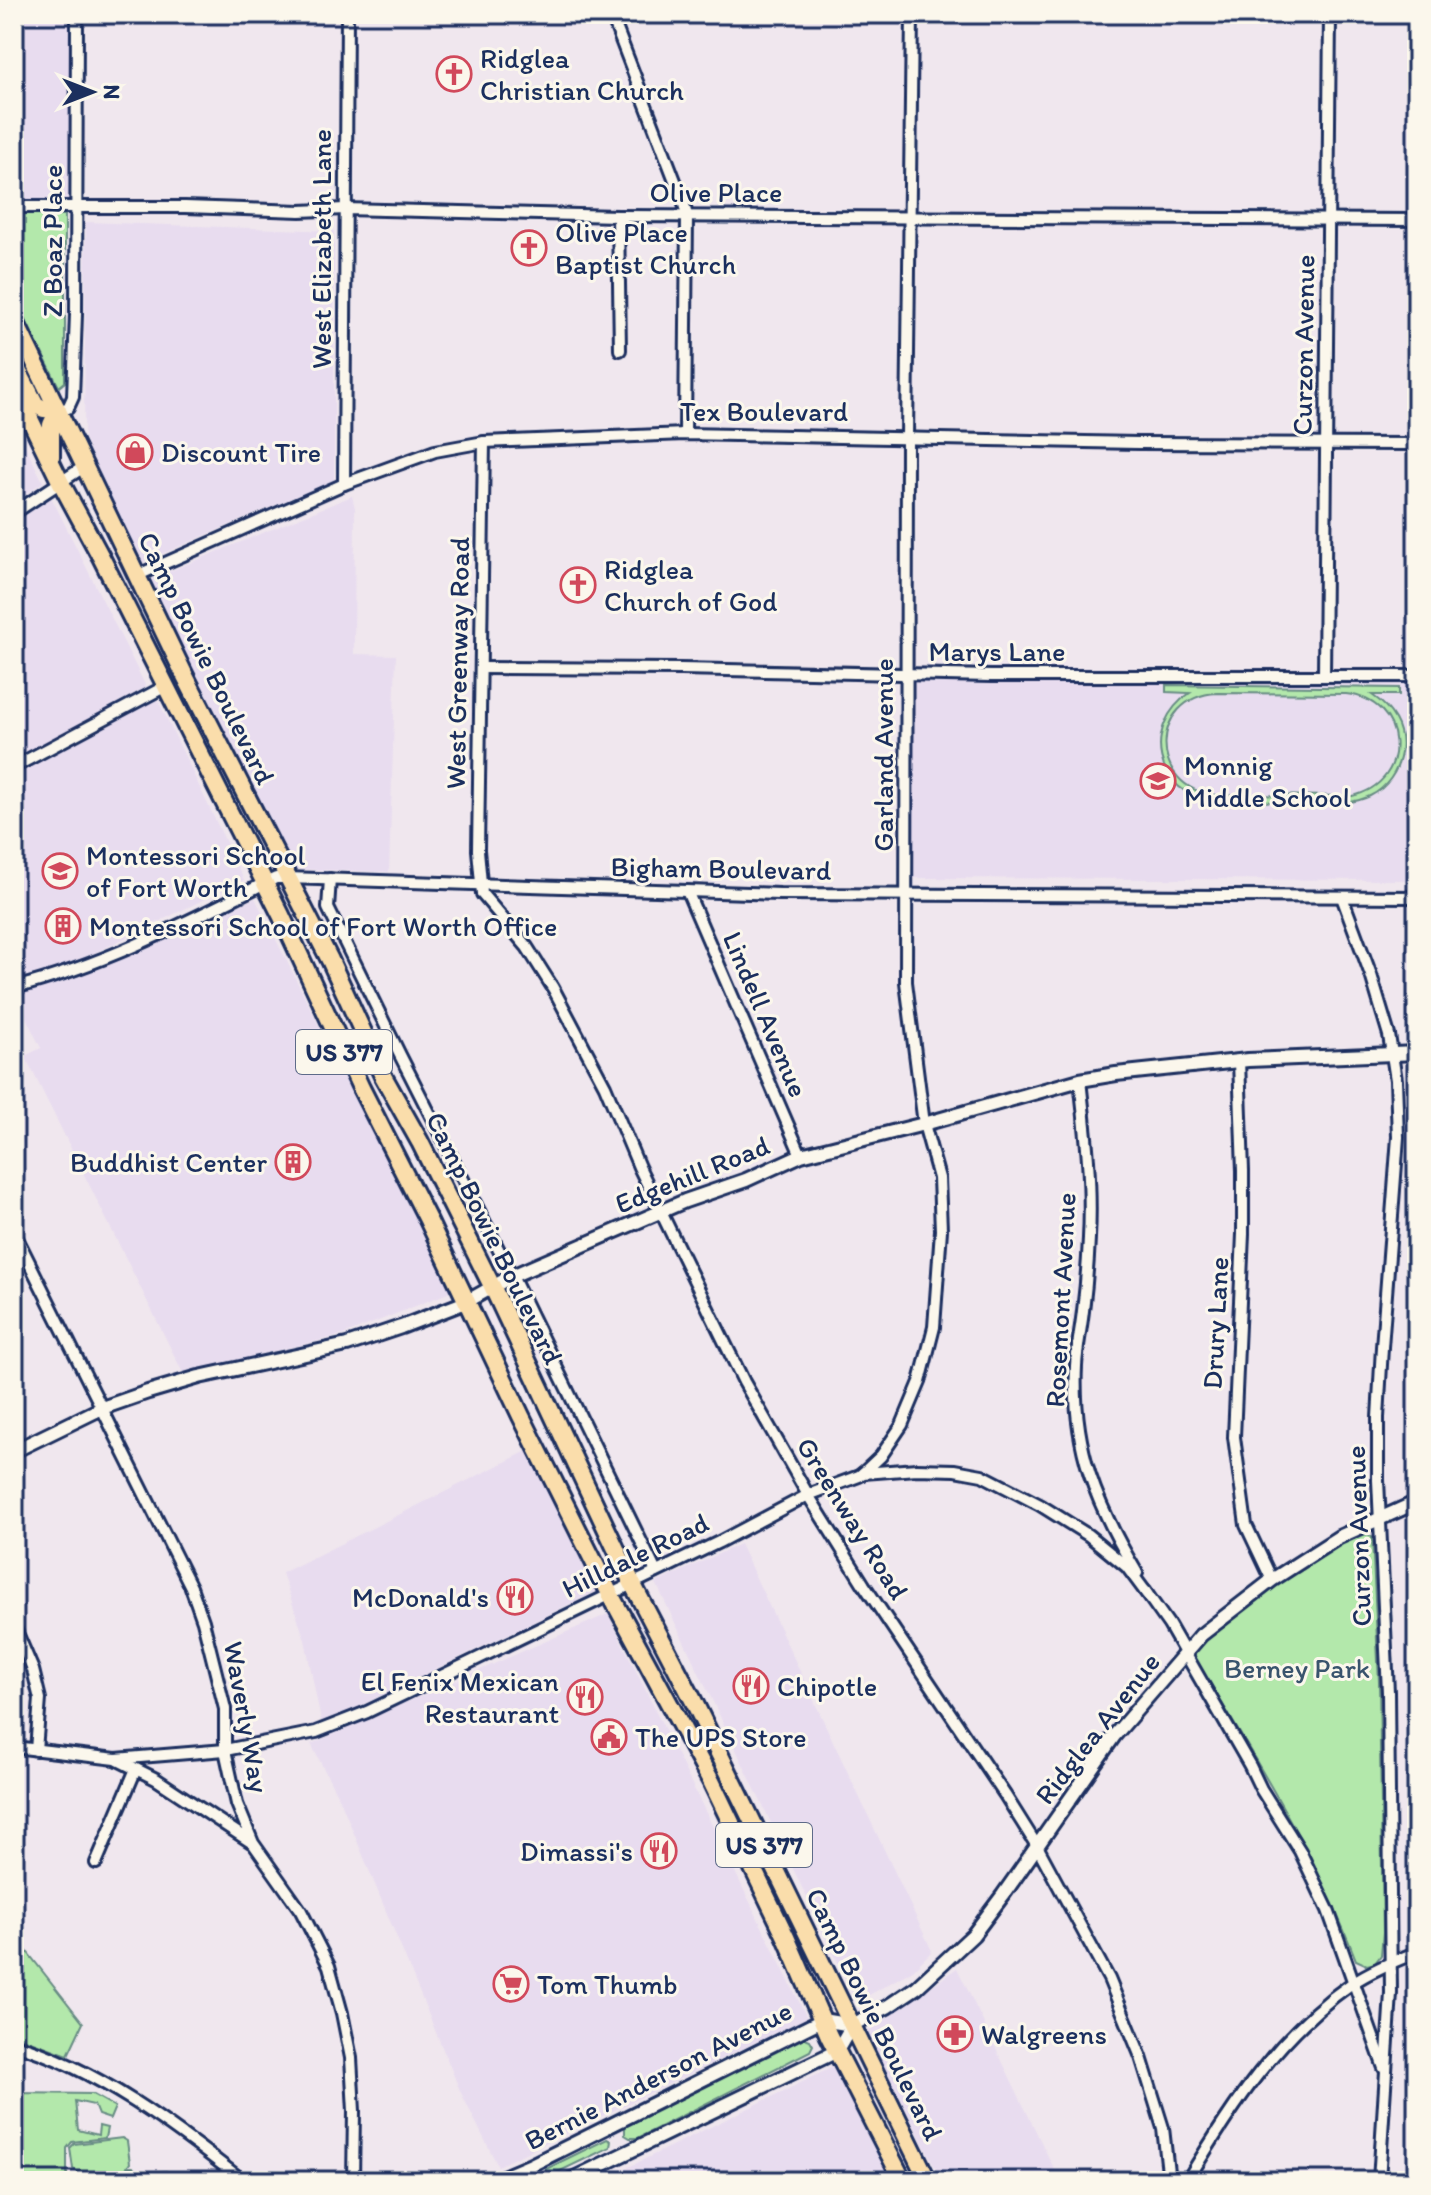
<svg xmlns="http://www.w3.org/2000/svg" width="1431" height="2195" font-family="Itim,sans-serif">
<rect width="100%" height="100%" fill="#f0e7ee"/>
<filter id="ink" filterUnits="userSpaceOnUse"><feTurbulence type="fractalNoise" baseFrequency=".0125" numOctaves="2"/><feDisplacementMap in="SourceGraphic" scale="16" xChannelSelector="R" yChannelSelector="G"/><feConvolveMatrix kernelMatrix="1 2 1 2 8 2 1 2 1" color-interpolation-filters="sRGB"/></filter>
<g filter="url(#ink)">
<!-- built -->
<g fill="#e8dcef">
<path d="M 14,14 L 69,14 L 70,200 L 14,199 Z"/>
<path d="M 86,222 L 334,231 L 334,480 L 141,563 L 84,438 Z"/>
<path d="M 14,423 L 43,482 L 14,502 Z"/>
<path d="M 50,495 L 146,687 L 14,759 L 14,522 Z"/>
<path d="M 352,496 L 355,508 L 354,654 L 396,655 L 389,872 L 294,869 L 146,581 Z"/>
<path d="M 914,680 L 1417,683 L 1417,880 L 913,878 Z"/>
<path d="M 157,698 L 244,880 L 80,960 L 46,971 L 14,979 L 14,773 Z"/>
<path d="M 255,898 L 453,1291 L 343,1335 L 183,1373 L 25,1056 L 41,1048 L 15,995 L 68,979 L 109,964 Z"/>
<path d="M 529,1450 L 599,1590 L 339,1716 L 321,1721 L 305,1640 L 282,1573 Z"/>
<path d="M 740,1544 L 932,1951 L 913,1970 L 857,2002 L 656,1583 Z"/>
<path d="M 608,1614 L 807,2018 L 498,2166 L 461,2093 L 341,1802 L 311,1744 Z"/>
<path d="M 957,1968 L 1060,2181 L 942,2181 L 867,2033 Z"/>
<path d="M 835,2066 L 892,2181 L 600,2181 Z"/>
</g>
<!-- green -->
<g fill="#b3e8ab" stroke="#678c84" stroke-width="2" fill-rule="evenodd">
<path d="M 14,213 L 65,215 L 65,382 L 59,387 L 25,319 L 14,292 Z"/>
<path d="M 1166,685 L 1399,688 L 1399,695 L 1372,695 C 1391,708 1405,728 1401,753 C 1398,771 1387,788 1370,796 C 1350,806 1324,802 1303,802 C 1274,802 1245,801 1216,801 C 1154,796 1141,726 1190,693 L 1166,692 ZM 1217,693 L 1346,694 C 1408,700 1414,782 1352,796 L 1216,795 C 1148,789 1149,697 1217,693 Z"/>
<path d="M 1363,1532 L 1372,1537 L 1379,1682 L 1383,1932 L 1381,1955 L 1375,1963 L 1367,1965 L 1356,1960 C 1315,1853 1253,1756 1195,1658 L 1195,1651 L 1201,1643 L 1245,1603 L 1343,1539 Z"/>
<path d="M 14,1935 L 83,2023 L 68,2055 L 14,2035 Z"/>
<path d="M 803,2037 L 810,2040 L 813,2045 L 810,2051 L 638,2138 L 630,2138 L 625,2135 L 625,2128 L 629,2122 Z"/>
<path d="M 14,2093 L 92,2094 L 115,2107 L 110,2119 L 98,2115 L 94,2105 L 75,2101 L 78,2130 L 98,2135 L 99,2126 L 107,2128 L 105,2138 L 72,2142 L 67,2148 L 67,2181 L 14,2181 Z"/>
<path d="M 122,2138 L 127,2141 L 130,2163 L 127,2167 L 133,2167 L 137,2174 L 166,2171 L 167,2181 L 78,2181 L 78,2172 L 73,2169 L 70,2148 L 74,2144 Z"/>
<path d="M 607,2139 L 611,2141 L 610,2147 L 550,2176 L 544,2173 L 546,2169 Z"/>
</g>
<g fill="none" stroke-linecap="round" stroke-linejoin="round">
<defs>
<g id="minor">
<path d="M 611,14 L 684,204 L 687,216 L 685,434"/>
<path d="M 14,207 L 185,207 L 300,211 L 345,209 L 618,216 L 1417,220"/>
<path d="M 618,216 L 620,350"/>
<path d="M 58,410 L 68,408 L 73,397 L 76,314 L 77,14"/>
<path d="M 484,442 L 478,850 L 482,894 L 527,947 L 553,988 L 605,1086 L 639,1167 L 744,1382 L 808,1495 L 864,1585 L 1005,1795 L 1037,1846 L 1109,1979 L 1141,2057 L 1163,2128 L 1169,2181"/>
<path d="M 344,484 L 347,14"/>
<path d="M 14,513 L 85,466"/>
<path d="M 136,576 L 344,484 L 435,451 L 484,442 L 685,434 L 1138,443 L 1417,444"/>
<path d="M 481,668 L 681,669 L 991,676 L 1417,676"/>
<path d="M 1324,676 L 1330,14"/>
<path d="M 14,767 L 166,686"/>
<path d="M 330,879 L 328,908 L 400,1055 L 512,1276 L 656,1572"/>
<path d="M 687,891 L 801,1155"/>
<path d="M 1342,897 L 1371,975 L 1389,1035 L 1396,1080 L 1398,1137 L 1382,1347 L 1378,1418 L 1378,1480 L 1388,1692 L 1391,1993 L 1379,2181"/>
<path d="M 14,988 C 103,965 183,924 265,883 L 276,878 L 287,878 L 780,894 L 1417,897"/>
<path d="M 1239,1061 L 1243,1171 L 1243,1234 L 1234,1437 L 1246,1525 L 1272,1580"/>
<path d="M 1080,1080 C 1086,1133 1092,1185 1089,1238 C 1088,1262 1086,1287 1083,1311 C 1081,1329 1077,1347 1076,1366 C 1072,1447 1096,1504 1137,1573"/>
<path d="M 14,1232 L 191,1587 L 203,1621 L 225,1709 L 225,1750 L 237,1804 L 253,1843 L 301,1911 L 329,1966 L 342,2013 L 351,2058 L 354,2111 L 353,2181"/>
<path d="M 863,1473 L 881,1456 L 902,1425 L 920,1382 L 934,1327 L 941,1230 L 939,1178 L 924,1124 L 906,982 L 907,437 L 912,14"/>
<path d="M 1145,1591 L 1169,1625 L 1250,1766 L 1261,1789 L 1300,1851 L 1328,1910 L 1384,2068"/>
<path d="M 14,1626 L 33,1670 L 40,1699 L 36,1750"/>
<path d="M 14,1747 L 116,1759 L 225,1750 L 316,1732 L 367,1712 L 719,1542 L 808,1495 L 859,1476 L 863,1473 L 917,1469 L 955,1470 L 982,1475 L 1040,1505 L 1088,1535 L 1127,1567 L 1147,1594"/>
<path d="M 118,1760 L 156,1779 L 251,1842"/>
<path d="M 96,1863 L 136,1769"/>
<path d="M 14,2044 C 95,2067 178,2129 243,2181"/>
<path d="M 1187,2181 C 1232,2106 1278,2035 1351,1984 C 1370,1971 1395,1961 1417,1952"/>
</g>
<g id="tertiary">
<path d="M 14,1451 L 102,1408 L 148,1392 L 199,1377 L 347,1345 L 401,1327 L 466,1302 L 512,1276 L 685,1201 L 746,1180 L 801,1155 L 924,1124 L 1080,1080 L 1116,1074 L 1248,1060 L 1417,1053"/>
<path d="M 852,2025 L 887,2007 L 917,1987 L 973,1935 L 1003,1895 L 1114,1736 L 1201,1635 L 1272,1580 L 1339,1537 L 1417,1502"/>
<path d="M 494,2181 L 529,2166 L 822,2020 L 852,2025"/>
<path d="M 568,2181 L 837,2051 L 852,2025"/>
</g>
<g id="primary">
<path d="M 14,319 L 185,676 L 330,960 L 383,1076 L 420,1142 L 493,1288 L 632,1583 L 693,1700 L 928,2181"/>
<path d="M 14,363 L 36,405 L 44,409 L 58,410 L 51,425 L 51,457"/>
<path d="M 14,386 L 60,481 L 101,557 L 281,915 L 361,1088 L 428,1220 L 521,1416 L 610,1594 L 711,1781 L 786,1937 L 829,2036 L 903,2181"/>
</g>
</defs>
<!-- minor casing -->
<use href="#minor" stroke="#1b2f5e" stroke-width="16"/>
<!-- tertiary casing -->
<use href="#tertiary" stroke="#1b2f5e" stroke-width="18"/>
<!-- primary casing -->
<use href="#primary" stroke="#1b2f5e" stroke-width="22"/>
<!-- minor -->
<use href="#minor" stroke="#fbf7ec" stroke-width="10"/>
<!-- tertiary -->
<use href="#tertiary" stroke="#fbf7ec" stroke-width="12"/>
<!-- primary -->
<use href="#primary" stroke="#faddab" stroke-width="16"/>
</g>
</g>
<!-- icons -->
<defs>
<symbol id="church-ring" viewBox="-11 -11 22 22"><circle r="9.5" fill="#fbf7ec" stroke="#d1495b" stroke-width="1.5"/><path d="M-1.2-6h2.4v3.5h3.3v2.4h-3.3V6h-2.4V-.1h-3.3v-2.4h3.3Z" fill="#d1495b"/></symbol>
<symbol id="shop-ring" viewBox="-11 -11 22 22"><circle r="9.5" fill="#fbf7ec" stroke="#d1495b" stroke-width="1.5"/><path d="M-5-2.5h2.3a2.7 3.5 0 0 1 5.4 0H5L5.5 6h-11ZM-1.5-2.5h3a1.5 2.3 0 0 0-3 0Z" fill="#d1495b"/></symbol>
<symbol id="school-ring" viewBox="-11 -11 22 22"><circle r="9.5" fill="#fbf7ec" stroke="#d1495b" stroke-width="1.5"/><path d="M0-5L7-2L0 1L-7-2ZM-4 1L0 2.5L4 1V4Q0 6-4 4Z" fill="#d1495b"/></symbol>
<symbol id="building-ring" viewBox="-11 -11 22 22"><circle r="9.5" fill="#fbf7ec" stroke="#d1495b" stroke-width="1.5"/><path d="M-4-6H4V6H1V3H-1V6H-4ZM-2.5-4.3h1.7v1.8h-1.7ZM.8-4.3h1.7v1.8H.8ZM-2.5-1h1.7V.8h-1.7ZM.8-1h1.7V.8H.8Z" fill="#d1495b"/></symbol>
<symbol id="restaurant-ring" viewBox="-11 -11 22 22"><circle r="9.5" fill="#fbf7ec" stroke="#d1495b" stroke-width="1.5"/><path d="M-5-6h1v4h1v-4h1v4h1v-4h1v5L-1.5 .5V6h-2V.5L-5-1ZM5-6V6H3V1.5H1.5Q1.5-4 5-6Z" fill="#d1495b"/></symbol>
<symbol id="civic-ring" viewBox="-11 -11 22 22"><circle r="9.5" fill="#fbf7ec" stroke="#d1495b" stroke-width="1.5"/><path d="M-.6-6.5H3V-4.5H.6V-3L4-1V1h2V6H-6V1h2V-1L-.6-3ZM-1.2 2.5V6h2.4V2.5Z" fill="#d1495b"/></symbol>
<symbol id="supermarket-ring" viewBox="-11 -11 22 22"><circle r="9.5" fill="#fbf7ec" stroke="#d1495b" stroke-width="1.5"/><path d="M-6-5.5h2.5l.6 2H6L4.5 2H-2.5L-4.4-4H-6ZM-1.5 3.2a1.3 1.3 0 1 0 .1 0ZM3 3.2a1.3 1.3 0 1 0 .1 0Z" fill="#d1495b"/></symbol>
<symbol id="pharmacy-ring" viewBox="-11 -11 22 22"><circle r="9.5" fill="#fbf7ec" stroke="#d1495b" stroke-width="1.5"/><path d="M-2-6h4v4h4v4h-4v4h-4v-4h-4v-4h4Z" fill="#d1495b"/></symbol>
</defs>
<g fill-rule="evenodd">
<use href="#church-ring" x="434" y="54" width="40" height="40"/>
<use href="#church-ring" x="509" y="228" width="40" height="40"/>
<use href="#shop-ring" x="115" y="432" width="40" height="40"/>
<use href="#church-ring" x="558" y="565" width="40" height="40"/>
<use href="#school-ring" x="1138" y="761" width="40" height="40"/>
<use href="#school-ring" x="40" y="851" width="40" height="40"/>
<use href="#building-ring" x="43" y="906" width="40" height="40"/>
<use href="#building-ring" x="273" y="1142" width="40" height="40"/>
<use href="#restaurant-ring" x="495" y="1577" width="40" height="40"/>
<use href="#restaurant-ring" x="731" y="1666" width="40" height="40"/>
<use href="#restaurant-ring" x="565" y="1677" width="40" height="40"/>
<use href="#civic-ring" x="589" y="1717" width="40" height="40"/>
<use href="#restaurant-ring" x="639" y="1831" width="40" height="40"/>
<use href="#supermarket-ring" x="491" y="1964" width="40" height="40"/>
<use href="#pharmacy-ring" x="935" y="2014" width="40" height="40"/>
</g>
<g text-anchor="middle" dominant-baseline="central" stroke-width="6" stroke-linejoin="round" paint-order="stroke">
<!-- shield labels -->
<g fill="#fbf7ec" stroke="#5e6b89" stroke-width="2">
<rect x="296" y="1030" width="96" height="44" rx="6"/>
<rect x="716" y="1823" width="96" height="44" rx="6"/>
</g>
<g font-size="26" font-weight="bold" fill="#1b2f5e">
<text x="344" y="1052">US 377</text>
<text x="764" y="1845">US 377</text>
</g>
<!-- poi labels -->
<g font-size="28" fill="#1b2f5e" stroke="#fbf7ec" text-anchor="start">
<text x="480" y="58">Ridglea<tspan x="480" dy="32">Christian Church</tspan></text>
<text x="555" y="232">Olive Place<tspan x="555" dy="32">Baptist Church</tspan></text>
<text x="161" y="452">Discount Tire</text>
<text x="604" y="569">Ridglea<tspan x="604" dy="32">Church of God</tspan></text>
<text x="1184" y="765">Monnig<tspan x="1184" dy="32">Middle School</tspan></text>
<text x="86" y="855">Montessori School<tspan x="86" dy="32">of Fort Worth</tspan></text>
<text x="89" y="926">Montessori School of Fort Worth Office</text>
<text x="267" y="1162" text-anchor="end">Buddhist Center</text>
<text x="489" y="1597" text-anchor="end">McDonald's</text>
<text x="559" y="1681" text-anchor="end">El Fenix Mexican<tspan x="559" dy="32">Restaurant</tspan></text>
<text x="777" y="1686">Chipotle</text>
<text x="635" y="1737">The UPS Store</text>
<text x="633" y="1851" text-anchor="end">Dimassi's</text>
<text x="537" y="1984">Tom Thumb</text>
<text x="981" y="2034">Walgreens</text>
</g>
<!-- street labels -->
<g font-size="28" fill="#1b2f5e" stroke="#fbf7ec">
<text x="716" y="192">Olive Place</text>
<text transform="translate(52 241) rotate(-90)">Z Boaz Place</text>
<text transform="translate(321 249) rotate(-90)">West Elizabeth Lane</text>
<text transform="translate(1303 345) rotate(-89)">Curzon Avenue</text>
<text x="764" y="411">Tex Boulevard</text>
<text x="997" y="651">Marys Lane</text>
<text transform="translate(207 658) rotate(64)">Camp Bowie Boulevard</text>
<text transform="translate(457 663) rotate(-89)">West Greenway Road</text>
<text transform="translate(883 755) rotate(-90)">Garland Avenue</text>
<text transform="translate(721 868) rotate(1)">Bigham Boulevard</text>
<text transform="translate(766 1014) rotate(67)">Lindell Avenue</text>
<text transform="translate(692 1174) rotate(-22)">Edgehill Road</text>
<text transform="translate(495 1238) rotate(64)">Camp Bowie Boulevard</text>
<text transform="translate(1060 1300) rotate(-87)">Rosemont Avenue</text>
<text transform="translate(1215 1323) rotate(-87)">Drury Lane</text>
<text transform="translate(853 1518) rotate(58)">Greenway Road</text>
<text transform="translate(1358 1536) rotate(-92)">Curzon Avenue</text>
<text transform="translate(635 1555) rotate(-26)">Hilldale Road</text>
<text transform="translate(247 1717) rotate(80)">Waverly Way</text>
<text transform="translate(1097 1728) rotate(-52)">Ridglea Avenue</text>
<text transform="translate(875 2014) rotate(64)">Camp Bowie Boulevard</text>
<text transform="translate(658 2075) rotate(-27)">Bernie Anderson Avenue</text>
</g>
<!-- park labels -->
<g font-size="28" fill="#39546d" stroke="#fbf7ec">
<text x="1297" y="1668">Berney Park</text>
</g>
</g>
<!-- margin -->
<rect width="1431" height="2195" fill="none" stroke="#fbf7ec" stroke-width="48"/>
<rect x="24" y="24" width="1383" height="2147" fill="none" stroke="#1b2f5e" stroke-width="3" filter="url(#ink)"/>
<!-- north arrow -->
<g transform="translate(92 92) rotate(90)" stroke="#fbf7ec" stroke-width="6" paint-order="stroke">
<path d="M0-6L14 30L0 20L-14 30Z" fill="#1b2f5e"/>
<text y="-12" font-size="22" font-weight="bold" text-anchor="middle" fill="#1b2f5e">N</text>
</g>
</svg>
